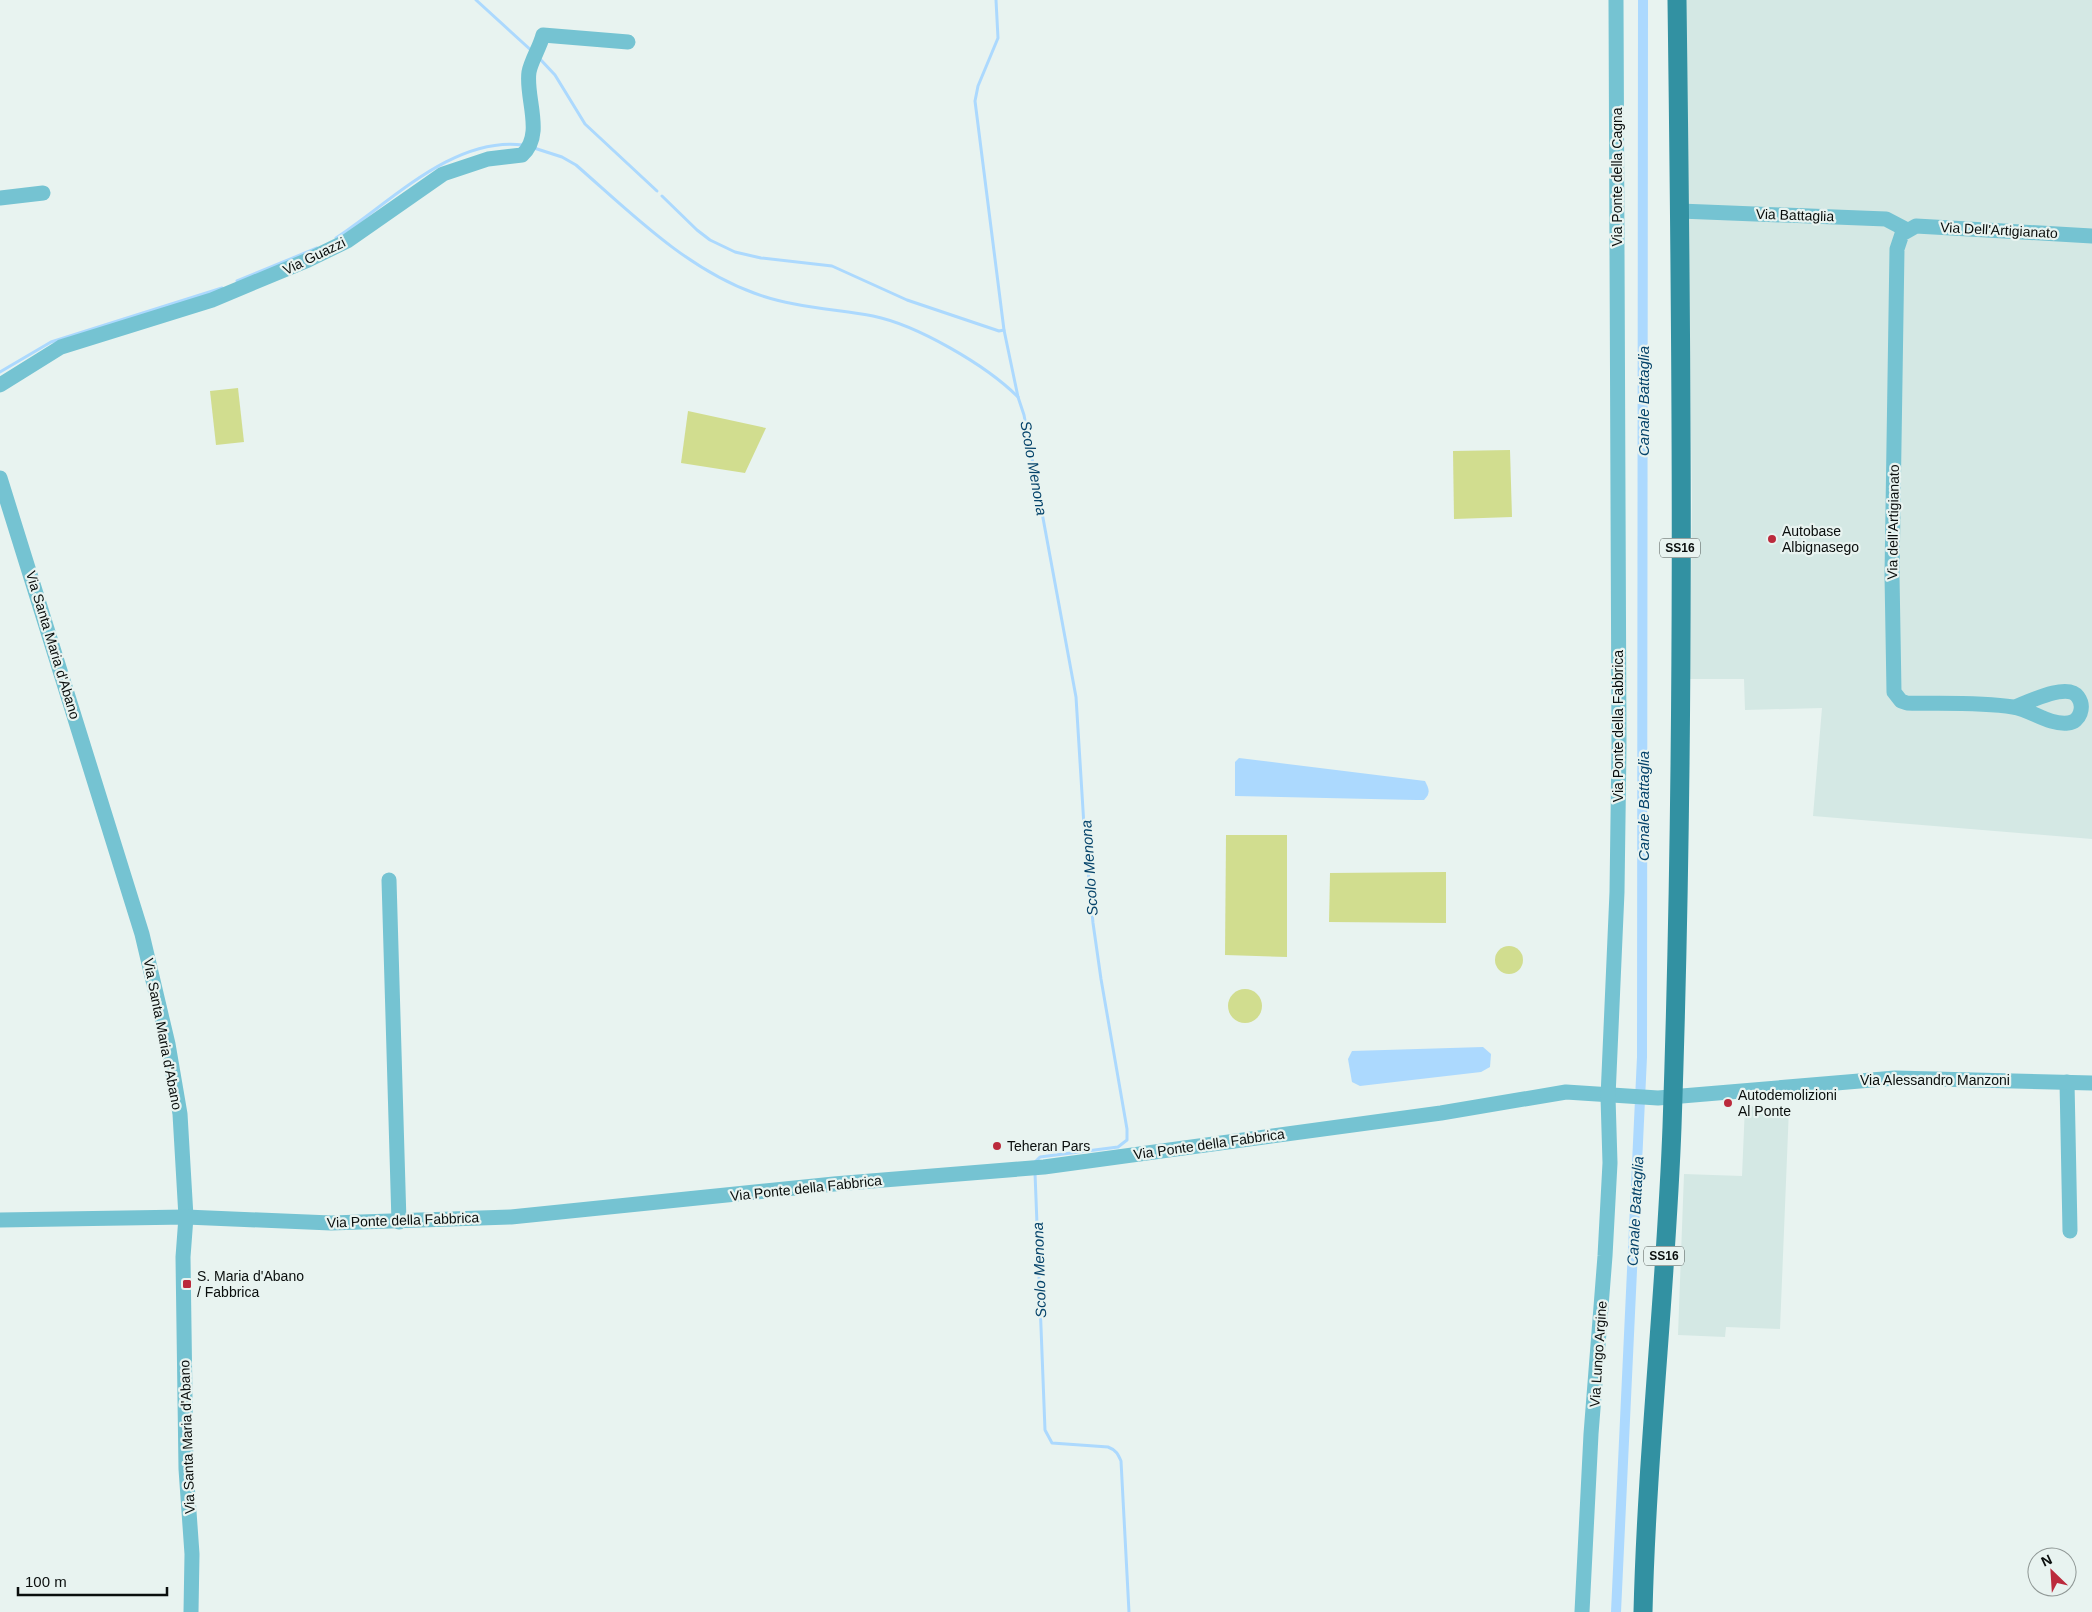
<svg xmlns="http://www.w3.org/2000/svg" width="2092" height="1612" font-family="Helvetica,sans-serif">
<rect width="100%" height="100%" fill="#e8f3f0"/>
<!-- built -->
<g fill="#d4e8e4">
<path d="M 1685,0 L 2092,0 L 2092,839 L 1813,816 L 1822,708 L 1745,710 L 1744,679 L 1690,679 L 1692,501 Z"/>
<path d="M 1745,1106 L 1789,1108 L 1780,1329 L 1726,1327 L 1725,1337 L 1678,1335 L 1684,1174 L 1742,1176 Z"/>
</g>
<!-- green -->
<g fill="#d1dd8f">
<path d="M 238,388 L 244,442 L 216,445 L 210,391 Z"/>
<path d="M 688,411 L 766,428 L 745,473 L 681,463 Z"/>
<path d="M 1510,450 L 1512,517 L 1454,519 L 1453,451 Z"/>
<path d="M 1226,835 L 1287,835 L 1287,957 L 1225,955 Z"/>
<path d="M 1446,872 L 1446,923 L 1329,922 L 1330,873 Z"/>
<circle cx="1509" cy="960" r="14"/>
<circle cx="1245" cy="1006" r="17"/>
</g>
<!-- water -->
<g fill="#acd9fe">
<path d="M 1239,758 L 1425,781 C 1429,789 1431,793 1424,800 L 1416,800 L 1235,796 L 1235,762 Z"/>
<path d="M 1483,1047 L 1491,1054 L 1490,1067 L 1481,1072 L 1360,1086 L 1352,1082 L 1348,1059 L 1352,1051 Z"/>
</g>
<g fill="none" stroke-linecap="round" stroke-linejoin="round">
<!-- stream -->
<g stroke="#acd9fe" stroke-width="3">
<path d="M 476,0 L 533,52"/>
<path d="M 996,0 L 998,38 L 978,86 L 975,101 L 1004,330 L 1018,397 L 1024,415 L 1076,697 L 1084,826 L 1093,923 L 1101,979 L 1127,1129 L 1127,1140 L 1118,1147 L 1040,1157 L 1035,1162"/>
<path d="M 540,59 L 555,75 L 585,124 L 657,191"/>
<path d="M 534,148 L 562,157 L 576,165 C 630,212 685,268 754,293 C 791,307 834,309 873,316 C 917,325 986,365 1018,397"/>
<path d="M 662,196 L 697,230 L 710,240 L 735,252 L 761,258 L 832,266 L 907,300 L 999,331 L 1004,330"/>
<path d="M 336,238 C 390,203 453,136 523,145"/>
<path d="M 237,281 L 317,248"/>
<path d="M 0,372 L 51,342 L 222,288"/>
<path d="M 1035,1173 L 1045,1430 L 1052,1443 L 1108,1447 C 1116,1450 1118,1454 1121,1461 L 1129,1612"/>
</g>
<!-- canal -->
<path stroke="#acd9fe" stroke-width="10" d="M 1616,1612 L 1642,1057 L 1643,0"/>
<!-- minor -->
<g stroke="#75c3d2" stroke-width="15">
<path d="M 0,198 L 43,193"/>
<path d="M 1680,211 L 1886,219 L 1907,230"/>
<path d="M 0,385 L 61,347 L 212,300 L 308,260 L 347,241 L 443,174 L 488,159 L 522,155 C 545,135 525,97 529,72 C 531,61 540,47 543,35 L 628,42"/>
<path d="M 0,478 L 142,934 L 168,1044 L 180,1114 L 186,1217 L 183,1257 L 186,1469 L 192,1554 L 191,1612"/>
<path d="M 2015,707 C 2028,702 2068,682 2078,697 C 2085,707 2080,722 2068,723 C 2048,725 2032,710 2013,707 C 1979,702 1941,704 1907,703 L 1901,701 L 1894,692 L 1892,575 L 1897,249 L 1902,234 L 1916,226 L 2092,236"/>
<path d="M 389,880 L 399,1222"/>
<path d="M 2067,1082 L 2070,1231"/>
<path d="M 0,1220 L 186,1217 L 331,1223 L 511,1217 L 834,1184 L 1044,1167 L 1441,1113 L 1566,1092 L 1658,1098 L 1895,1078 L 2092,1083"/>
<path d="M 1582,1612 L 1591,1434 L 1605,1256 L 1610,1163 L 1608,1097 L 1617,892 L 1619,746 L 1616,0"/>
</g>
<!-- major -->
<path stroke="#3291a2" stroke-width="19" d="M 1643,1612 C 1647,1450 1666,1289 1672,1127 C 1685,752 1682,375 1677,0"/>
</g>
<!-- markers -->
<g fill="#bb2a3c" stroke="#e8f3f0" stroke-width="2">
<circle cx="1772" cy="539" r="5"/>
<circle cx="1728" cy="1103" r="5"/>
<circle cx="997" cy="1146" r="5"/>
<rect x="182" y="1279" width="10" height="10" rx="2.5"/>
</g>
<g text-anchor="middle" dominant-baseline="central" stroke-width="4.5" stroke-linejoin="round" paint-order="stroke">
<!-- shield labels -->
<g fill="#e8f3f0" stroke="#4d5351" stroke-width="1">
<rect x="1660" y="538.5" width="40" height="19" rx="4"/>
<rect x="1644" y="1246.5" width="40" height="19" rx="4"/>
</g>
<g font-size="12" font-weight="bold" fill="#0a0e0d">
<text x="1680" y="548">SS16</text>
<text x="1664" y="1256">SS16</text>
</g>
<!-- street labels -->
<g font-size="14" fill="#0a0e0d" stroke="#e8f3f0">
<text transform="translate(1617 177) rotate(-90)">Via Ponte della Cagna</text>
<text transform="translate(1795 215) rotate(2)">Via Battaglia</text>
<text transform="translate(1999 230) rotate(3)">Via Dell'Artigianato</text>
<text transform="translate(314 256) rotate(-26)">Via Guazzi</text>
<text transform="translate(1893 522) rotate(-89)">Via dell'Artigianato</text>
<text transform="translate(53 645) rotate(73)">Via Santa Maria d'Abano</text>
<text transform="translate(1618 726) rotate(-90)">Via Ponte della Fabbrica</text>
<text transform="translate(163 1034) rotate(79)">Via Santa Maria d'Abano</text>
<text x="1935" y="1080">Via Alessandro Manzoni</text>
<text transform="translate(1209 1144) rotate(-8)">Via Ponte della Fabbrica</text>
<text transform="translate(806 1188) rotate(-6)">Via Ponte della Fabbrica</text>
<text transform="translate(403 1220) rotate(-2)">Via Ponte della Fabbrica</text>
<text transform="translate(1598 1354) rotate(-86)">Via Lungo Argine</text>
<text transform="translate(187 1437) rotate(-92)">Via Santa Maria d'Abano</text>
</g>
<!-- poi labels -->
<g font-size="14" fill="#0a0e0d" stroke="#e8f3f0" text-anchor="start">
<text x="1782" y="531">Autobase<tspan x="1782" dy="16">Albignasego</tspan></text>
<text x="1738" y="1095">Autodemolizioni<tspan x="1738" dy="16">Al Ponte</tspan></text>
<text x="1007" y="1146">Teheran Pars</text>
<text x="197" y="1276">S. Maria d'Abano<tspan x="197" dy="16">/ Fabbrica</tspan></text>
</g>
<!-- water labels -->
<g font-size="15" font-style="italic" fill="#05436a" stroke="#e8f3f0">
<text transform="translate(1643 401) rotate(-90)">Canale Battaglia</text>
<text transform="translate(1034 468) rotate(80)">Scolo Menona</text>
<text transform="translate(1643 806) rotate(-90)">Canale Battaglia</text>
<text transform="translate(1089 868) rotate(-94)">Scolo Menona</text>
<text transform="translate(1635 1211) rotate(-87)">Canale Battaglia</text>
<text transform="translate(1039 1270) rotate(-92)">Scolo Menona</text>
</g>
</g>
<!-- north arrow -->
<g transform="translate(2052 1572) rotate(335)"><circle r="24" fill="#e8f3f0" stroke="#8f9795"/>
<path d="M0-4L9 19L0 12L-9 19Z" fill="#bb2a3c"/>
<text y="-8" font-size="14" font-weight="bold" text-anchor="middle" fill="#0a0e0d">N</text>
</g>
<!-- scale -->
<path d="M18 1587v8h149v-8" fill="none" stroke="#0a0e0d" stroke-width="2.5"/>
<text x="25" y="1587" font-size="15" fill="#0a0e0d" stroke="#e8f3f0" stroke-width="4" paint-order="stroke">100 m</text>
</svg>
